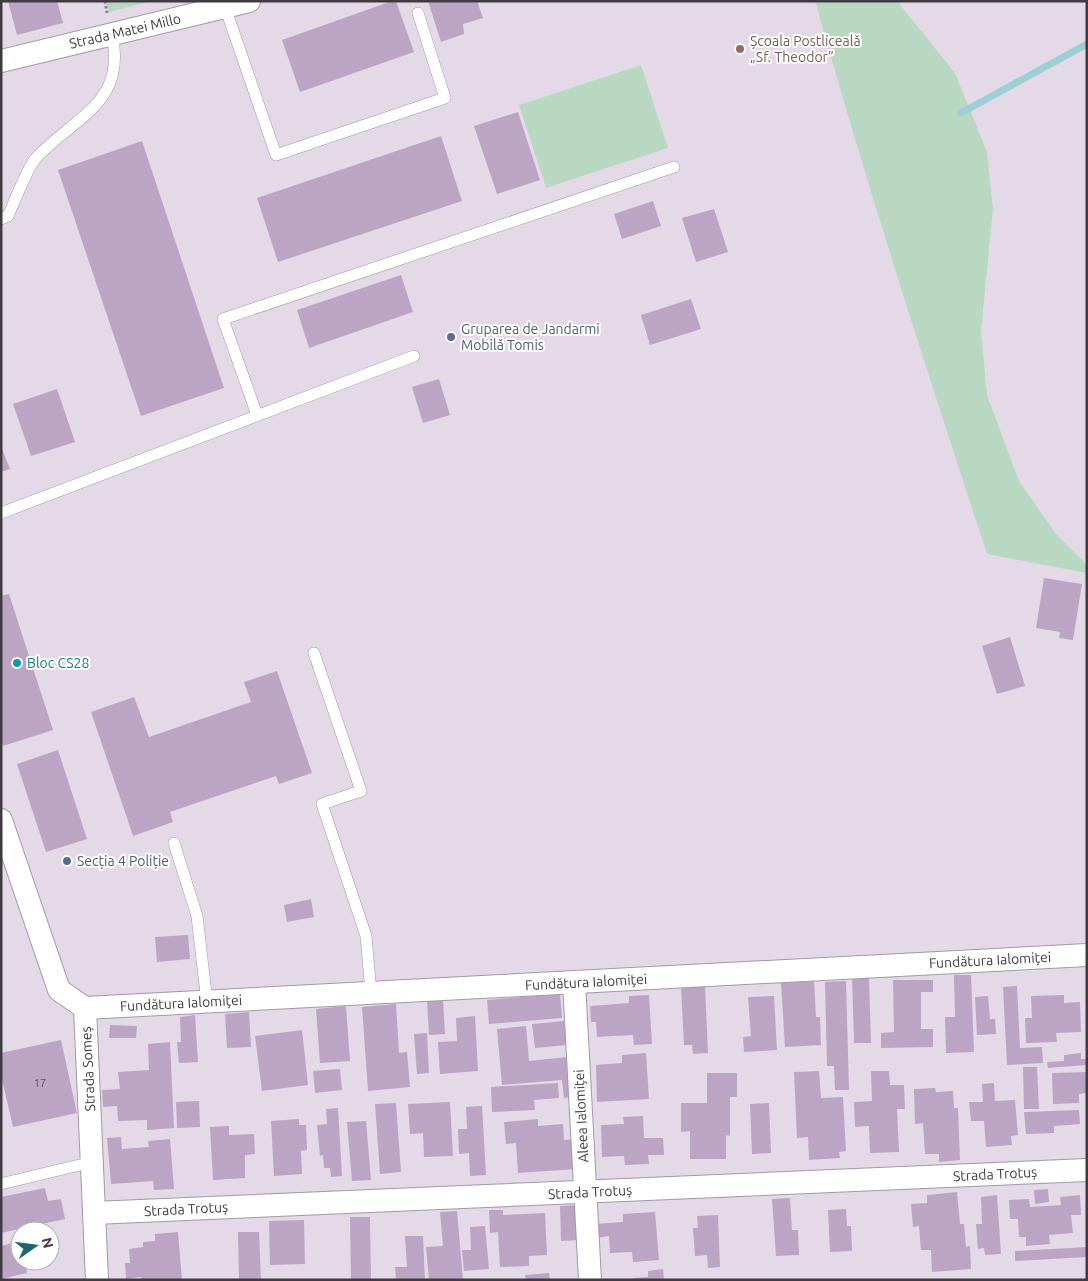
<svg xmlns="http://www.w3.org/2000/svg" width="1088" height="1281" font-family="Ubuntu,sans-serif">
<rect width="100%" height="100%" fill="#e4dae7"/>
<!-- green -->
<g fill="#b9d8c2">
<path d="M 106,1 L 153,1 L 109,12 Z"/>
<path d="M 815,1 L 897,1 L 955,73 L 987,152 L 993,209 L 981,331 L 987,395 L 1019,481 L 1056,534 L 1087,565 L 1087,573 L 987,554 C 927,371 867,187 815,1 Z"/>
<path d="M 641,65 L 668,148 L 546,188 L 519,105 Z"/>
</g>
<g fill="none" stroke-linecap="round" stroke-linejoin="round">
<!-- stream -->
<path stroke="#9bced6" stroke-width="7" d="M 961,113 L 1087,44"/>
</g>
<!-- building -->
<g fill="#bca4c5">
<path d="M 8,1 L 57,1 L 63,23 L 17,35 Z"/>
<path d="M 392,1 L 396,1 L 414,52 L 300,92 L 282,40 Z"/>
<path d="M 428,1 L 477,1 L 483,18 L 463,24 L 464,34 L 441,42 Z"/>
<path d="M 518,112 L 540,180 L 497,194 L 474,126 Z"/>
<path d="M 441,136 L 462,201 L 278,262 L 257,198 Z"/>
<path d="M 142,141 L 224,388 L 141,416 L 58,170 Z"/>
<path d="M 653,201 L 661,226 L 622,239 L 614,214 Z"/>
<path d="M 714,209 L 728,252 L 696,262 L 682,218 Z"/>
<path d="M 401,275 L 413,312 L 309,348 L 297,310 Z"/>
<path d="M 691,299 L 701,329 L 650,345 L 641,315 Z"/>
<path d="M 439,379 L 450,415 L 423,423 L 412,387 Z"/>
<path d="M 57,389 L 75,442 L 31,456 L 13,404 Z"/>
<path d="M 1,446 L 10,469 L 1,472 Z"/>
<path d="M 1044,578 L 1082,584 L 1073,640 L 1059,638 L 1060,632 L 1036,628 Z"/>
<path d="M 9,594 L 53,730 L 3,746 L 1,740 L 1,596 Z"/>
<path d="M 1010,637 L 1025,686 L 997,694 L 982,646 Z"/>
<path d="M 277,671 L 312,773 L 279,784 L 276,776 L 170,812 L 173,822 L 133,836 L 91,712 L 134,697 L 149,737 L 251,702 L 244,682 Z"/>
<path d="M 58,750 L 87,839 L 46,852 L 17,764 Z"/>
<path d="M 311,899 L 314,917 L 287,922 L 284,905 Z"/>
<path d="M 188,935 L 190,959 L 157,962 L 155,937 Z"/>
<path d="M 954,975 L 971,975 L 974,1052 L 946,1053 L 945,1017 L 955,1017 Z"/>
<path d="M 852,978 L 869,978 L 871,1043 L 854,1043 Z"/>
<path d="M 893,980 L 933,980 L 933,992 L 921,992 L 921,1029 L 933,1029 L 933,1047 L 881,1048 L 881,1033 L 894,1032 Z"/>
<path d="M 814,981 L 816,1017 L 820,1017 L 821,1045 L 785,1047 L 781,983 Z"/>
<path d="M 846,981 L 849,1090 L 835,1090 L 834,1066 L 827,1066 L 825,982 Z"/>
<path d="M 705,986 L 708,1053 L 693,1054 L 692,1045 L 684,1045 L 681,987 Z"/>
<path d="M 1017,986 L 1020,1048 L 1042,1047 L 1043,1063 L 1007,1065 L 1003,987 Z"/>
<path d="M 560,994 L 562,1018 L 489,1024 L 487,1000 Z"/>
<path d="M 649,995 L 652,1044 L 634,1045 L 633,1035 L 597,1037 L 596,1022 L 591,1022 L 590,1006 L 629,1003 L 629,996 Z"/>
<path d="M 1064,995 L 1064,1003 L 1080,1002 L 1081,1032 L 1056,1033 L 1057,1042 L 1026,1043 L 1025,1018 L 1032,1018 L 1031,996 Z"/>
<path d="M 774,996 L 777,1050 L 744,1052 L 743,1037 L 751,1036 L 748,997 Z"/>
<path d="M 988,996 L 990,1019 L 995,1019 L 996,1034 L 977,1035 L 975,997 Z"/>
<path d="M 443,1000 L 445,1034 L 429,1035 L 427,1001 Z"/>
<path d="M 396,1004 L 399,1053 L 407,1052 L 410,1087 L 368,1091 L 362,1007 Z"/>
<path d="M 346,1006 L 350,1061 L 320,1063 L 316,1009 Z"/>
<path d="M 249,1012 L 251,1047 L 227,1048 L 225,1014 Z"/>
<path d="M 195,1015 L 198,1062 L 179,1063 L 177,1042 L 181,1042 L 180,1017 Z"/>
<path d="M 475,1016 L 478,1071 L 440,1074 L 438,1042 L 457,1041 L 456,1018 Z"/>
<path d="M 564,1021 L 567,1045 L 535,1048 L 532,1024 Z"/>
<path d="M 110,1025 L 137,1026 L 136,1038 L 109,1038 Z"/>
<path d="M 526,1026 L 529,1061 L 568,1057 L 572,1097 L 564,1098 L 562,1080 L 502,1085 L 497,1029 Z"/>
<path d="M 302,1030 L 308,1085 L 262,1091 L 255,1036 Z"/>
<path d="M 427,1033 L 429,1073 L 417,1074 L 414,1034 Z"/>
<path d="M 61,1040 L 77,1113 L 13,1127 L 1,1075 L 1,1053 Z"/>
<path d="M 170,1042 L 174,1128 L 147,1130 L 147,1120 L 118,1121 L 117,1106 L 103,1107 L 102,1090 L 120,1089 L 118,1072 L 149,1070 L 148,1044 Z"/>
<path d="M 646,1053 L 649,1099 L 597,1102 L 596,1065 L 622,1063 L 622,1055 Z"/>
<path d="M 1081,1053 L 1081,1059 L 1087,1059 L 1087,1065 L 1048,1068 L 1047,1062 L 1064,1061 L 1064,1055 Z"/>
<path d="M 1023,1067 L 1037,1067 L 1039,1109 L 1024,1109 Z"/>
<path d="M 340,1069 L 342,1090 L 315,1093 L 313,1071 Z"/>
<path d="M 819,1071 L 821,1098 L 843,1097 L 846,1151 L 839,1152 L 840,1158 L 809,1160 L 808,1137 L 797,1138 L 794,1072 Z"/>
<path d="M 871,1071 L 889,1071 L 890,1085 L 904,1085 L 905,1109 L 897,1109 L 899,1152 L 870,1153 L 869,1126 L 855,1127 L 854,1102 L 872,1101 Z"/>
<path d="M 1087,1072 L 1087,1093 L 1079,1094 L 1079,1103 L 1053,1104 L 1052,1073 Z"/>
<path d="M 707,1073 L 737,1073 L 737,1097 L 730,1097 L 730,1136 L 726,1135 L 726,1159 L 690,1159 L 690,1131 L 681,1132 L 681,1103 L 707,1103 Z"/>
<path d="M 558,1083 L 559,1098 L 534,1100 L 535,1110 L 492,1112 L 491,1087 Z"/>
<path d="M 994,1083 L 995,1101 L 1015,1100 L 1018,1135 L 1011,1136 L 1012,1145 L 986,1147 L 984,1121 L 971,1121 L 969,1102 L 983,1102 L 982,1084 Z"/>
<path d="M 935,1088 L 936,1092 L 953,1091 L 954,1108 L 958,1108 L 960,1160 L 939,1162 L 939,1154 L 925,1154 L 923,1123 L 915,1124 L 914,1089 Z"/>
<path d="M 199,1101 L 200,1127 L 177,1128 L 176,1102 Z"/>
<path d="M 450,1102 L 453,1156 L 424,1157 L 423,1133 L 410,1134 L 408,1104 Z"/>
<path d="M 396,1103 L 401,1172 L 380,1174 L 375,1104 Z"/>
<path d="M 769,1103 L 771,1153 L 752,1154 L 750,1104 Z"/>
<path d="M 482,1106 L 486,1175 L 470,1176 L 469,1153 L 459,1154 L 458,1129 L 467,1129 L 466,1107 Z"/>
<path d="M 338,1108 L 342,1176 L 331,1177 L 330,1168 L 324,1168 L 323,1155 L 320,1156 L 317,1125 L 327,1124 L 326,1109 Z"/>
<path d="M 1079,1110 L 1080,1124 L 1054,1126 L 1054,1133 L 1026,1134 L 1024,1112 Z"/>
<path d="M 643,1116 L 644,1138 L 663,1138 L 664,1155 L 648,1155 L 649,1164 L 625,1165 L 624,1156 L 602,1157 L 601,1125 L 624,1124 L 623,1117 Z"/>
<path d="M 299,1119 L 299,1125 L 306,1125 L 307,1150 L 301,1151 L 302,1174 L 274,1176 L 271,1121 Z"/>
<path d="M 538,1119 L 538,1126 L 563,1124 L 564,1140 L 575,1139 L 577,1169 L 518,1173 L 516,1143 L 506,1144 L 504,1122 Z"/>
<path d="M 366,1121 L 371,1180 L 352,1181 L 347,1122 Z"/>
<path d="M 229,1126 L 229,1135 L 254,1134 L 255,1154 L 245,1155 L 245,1178 L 213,1180 L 210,1127 Z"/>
<path d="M 121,1137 L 122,1149 L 149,1147 L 148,1141 L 170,1139 L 174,1189 L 154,1190 L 153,1181 L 111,1184 L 107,1138 Z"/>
<path d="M 45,1188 L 48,1201 L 61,1199 L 65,1219 L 1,1233 L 1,1197 Z"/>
<path d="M 1048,1189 L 1049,1202 L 1035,1204 L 1034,1190 Z"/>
<path d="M 957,1192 L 960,1224 L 964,1224 L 966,1247 L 970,1246 L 971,1269 L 932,1272 L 931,1250 L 921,1250 L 919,1226 L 913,1227 L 911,1204 L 927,1203 L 927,1195 Z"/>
<path d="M 997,1195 L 1001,1254 L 985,1255 L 984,1248 L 978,1249 L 976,1224 L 982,1224 L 981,1197 Z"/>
<path d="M 1080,1195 L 1081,1215 L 1071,1215 L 1073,1233 L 1049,1235 L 1050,1244 L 1026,1246 L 1026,1237 L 1019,1237 L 1018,1219 L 1010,1219 L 1009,1200 L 1029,1199 L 1030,1207 L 1061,1205 L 1060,1197 Z"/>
<path d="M 790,1198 L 792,1230 L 798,1230 L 799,1255 L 776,1256 L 772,1199 Z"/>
<path d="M 577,1205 L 579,1240 L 561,1241 L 560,1206 Z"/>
<path d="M 846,1209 L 847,1226 L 851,1226 L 852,1251 L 830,1252 L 828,1210 Z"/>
<path d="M 489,1210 L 503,1210 L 503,1215 L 545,1213 L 547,1255 L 529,1256 L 529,1266 L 500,1267 L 498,1232 L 490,1233 Z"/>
<path d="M 457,1211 L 463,1280 L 429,1280 L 426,1247 L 443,1246 L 440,1212 Z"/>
<path d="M 655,1212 L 659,1260 L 633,1262 L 632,1252 L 610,1253 L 609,1236 L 596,1238 L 595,1224 L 623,1222 L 623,1214 Z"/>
<path d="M 718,1215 L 720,1267 L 708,1268 L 707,1255 L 695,1256 L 693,1228 L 698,1228 L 697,1216 Z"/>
<path d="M 350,1217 L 370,1217 L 371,1280 L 351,1280 Z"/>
<path d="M 304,1220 L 305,1264 L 270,1265 L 269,1221 Z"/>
<path d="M 485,1226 L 489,1269 L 464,1271 L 462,1250 L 471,1250 L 470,1227 Z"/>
<path d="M 178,1232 L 182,1280 L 142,1280 L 141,1277 L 126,1279 L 125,1263 L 130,1263 L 129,1249 L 143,1247 L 143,1242 L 155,1241 L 155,1234 Z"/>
<path d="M 238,1232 L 259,1232 L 261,1280 L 239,1280 Z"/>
<path d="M 405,1236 L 423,1236 L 425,1280 L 396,1280 L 395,1267 L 407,1267 Z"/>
<path d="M 20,1241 L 20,1261 L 25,1261 L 27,1273 L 1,1279 L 1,1246 Z"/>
<path d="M 1087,1247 L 1087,1257 L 1015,1261 L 1015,1251 Z"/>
<path d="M 663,1269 L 664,1280 L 633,1280 L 633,1278 L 648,1277 L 648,1271 Z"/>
<path d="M 549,1273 L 550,1280 L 526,1280 L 525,1275 Z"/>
</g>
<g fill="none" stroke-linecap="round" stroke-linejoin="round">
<defs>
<g id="lane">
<path d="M 225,7 L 276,155 L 445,98 L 418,13"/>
<path d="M 1,219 L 8,216 C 14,203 28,166 36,158 C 75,116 127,104 112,34"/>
<path d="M 257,415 L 223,319 L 674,167"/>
<path d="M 1,513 L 414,356"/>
<path d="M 314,653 L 361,791 L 322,804 L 366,936 L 371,993"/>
<path d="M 174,843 L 197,916 L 207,1002"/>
<path d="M 1,1184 L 92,1162"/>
</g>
<g id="street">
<path d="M 1,61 L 249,1"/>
<path d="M 1,820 L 59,990 L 85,1008"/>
<path d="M 574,982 L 590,1280"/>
<path d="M 85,1008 L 1087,955"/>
<path d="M 85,1008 L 97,1280"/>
<path d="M 94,1213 L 1087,1170"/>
</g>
</defs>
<!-- lane casing -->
<use href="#lane" stroke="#a299a5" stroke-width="12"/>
<!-- street casing -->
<use href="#street" stroke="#a299a5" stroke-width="24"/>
<!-- path -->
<path stroke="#8b848d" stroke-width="3" stroke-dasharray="2.5 2.5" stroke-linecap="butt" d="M 105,1 L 107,13"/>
<!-- lane -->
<use href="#lane" stroke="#fff" stroke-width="11"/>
<!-- street -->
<use href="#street" stroke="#fff" stroke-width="22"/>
</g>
<!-- markers -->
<circle fill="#8d6e63" stroke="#fff" stroke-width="2" cx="740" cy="49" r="5"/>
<g fill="#5c6f8a" stroke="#fff" stroke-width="2">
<circle cx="451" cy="337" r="5"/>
<circle cx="67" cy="861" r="5"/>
</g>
<circle fill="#0f9aa8" stroke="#fff" stroke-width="2" cx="17" cy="663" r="5"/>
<g text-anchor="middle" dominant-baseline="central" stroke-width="4" stroke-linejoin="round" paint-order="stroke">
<!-- number labels -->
<g font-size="11" fill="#5e5561">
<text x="40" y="1083">17</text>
</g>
<!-- street labels -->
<g font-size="14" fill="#3f3b40" stroke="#fff">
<text transform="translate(125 31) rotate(-13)">Strada Matei Millo</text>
<text transform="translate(990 960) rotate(-3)">Fundătura Ialomiței</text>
<text transform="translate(586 982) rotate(-3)">Fundătura Ialomiței</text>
<text transform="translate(181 1003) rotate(-3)">Fundătura Ialomiței</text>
<text transform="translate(88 1069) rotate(-93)">Strada Someș</text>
<text transform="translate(581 1116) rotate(-93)">Aleea Ialomiței</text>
<text transform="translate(995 1174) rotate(-3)">Strada Trotuș</text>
<text transform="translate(590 1192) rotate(-3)">Strada Trotuș</text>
<text transform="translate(186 1209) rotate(-3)">Strada Trotuș</text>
</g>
<!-- education labels -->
<g font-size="14" fill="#785e54" stroke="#fff" text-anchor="start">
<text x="750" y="41">Școala Postliceală<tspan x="750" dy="16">„Sf. Theodor”</tspan></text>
</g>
<!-- service labels -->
<g font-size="14" fill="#4e5e75" stroke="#fff" text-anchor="start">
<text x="461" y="329">Gruparea de Jandarmi<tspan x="461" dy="16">Mobilă Tomis</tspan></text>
<text x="77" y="861">Secția 4 Poliție</text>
</g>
<!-- culture labels -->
<g font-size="14" fill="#0d838f" stroke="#fff" text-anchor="start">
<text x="27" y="663">Bloc CS28</text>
</g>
</g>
<!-- border -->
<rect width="1088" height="1281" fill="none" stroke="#3f3b40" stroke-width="5"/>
<!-- north arrow -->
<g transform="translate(35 1246) rotate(76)"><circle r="24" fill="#ffffff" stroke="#b2b1b3"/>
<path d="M0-4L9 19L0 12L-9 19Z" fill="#1b6671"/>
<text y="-8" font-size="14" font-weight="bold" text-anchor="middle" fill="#3f3b40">N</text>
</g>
</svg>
